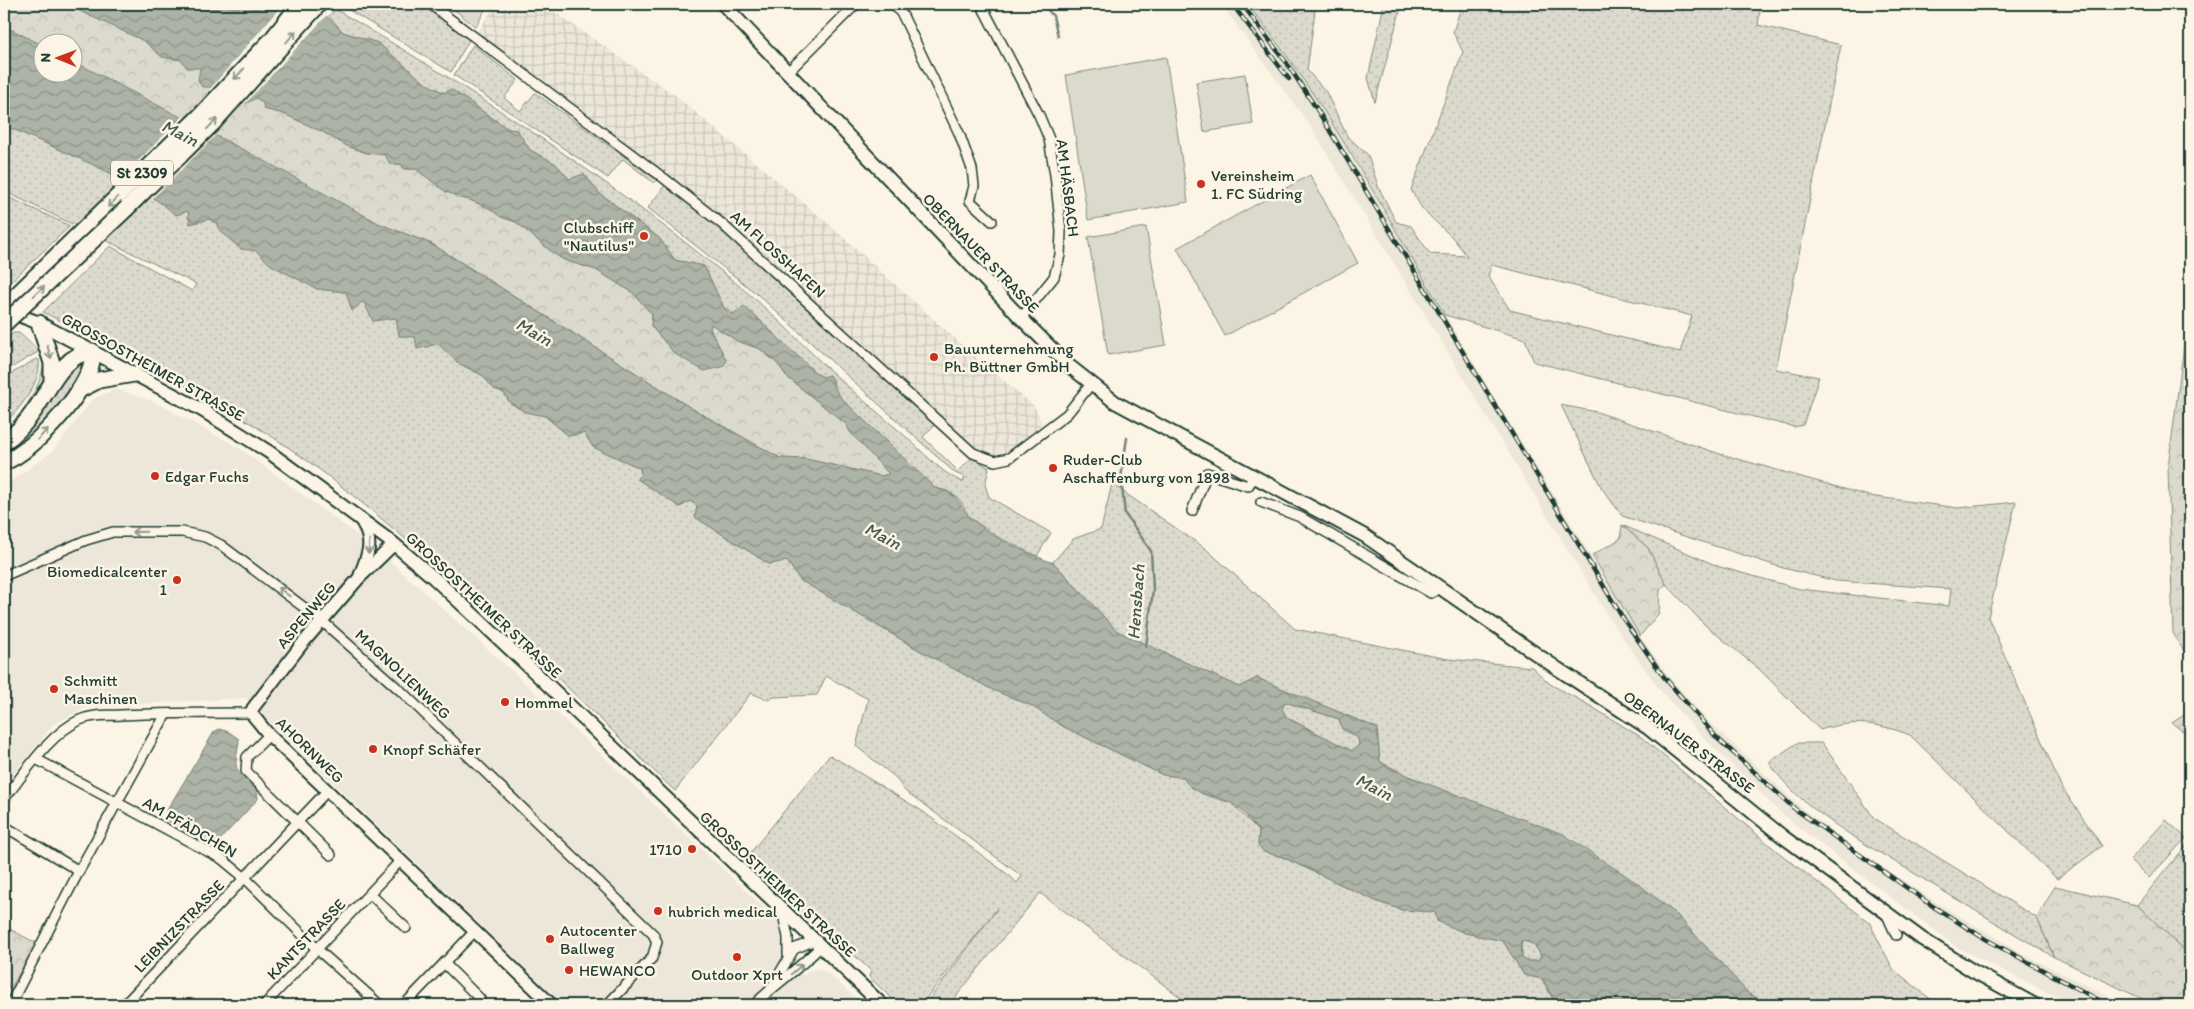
<svg xmlns="http://www.w3.org/2000/svg" width="2194" height="1009" font-family="Itim,sans-serif">
<defs>
<pattern id="industrial-grid" width="8" height="8" patternUnits="userSpaceOnUse" patternTransform="scale(1.25)"><rect width="8" height="8" fill="#ece7d8"/><path d="M0 4h8M4 0v8" fill="none" stroke="#cac7ba"/></pattern>
<pattern id="grass-dots" width="8" height="8" patternUnits="userSpaceOnUse" patternTransform="scale(1.25)"><rect width="8" height="8" fill="#dcdacc"/><path d="M2 2h.1M6 6h.1" fill="none" stroke="#bcbcb0" stroke-width="1.8" stroke-linecap="round"/></pattern>
<pattern id="forest-crowns" width="20" height="18" patternUnits="userSpaceOnUse" patternTransform="scale(1.25)"><rect width="20" height="18" fill="#dcdacc"/><path d="M2 6a3 3 0 1 1 6 0M12 15a3 3 0 1 1 6 0" fill="none" stroke="#bcbcb0"/></pattern>
<pattern id="water-waves" width="16" height="10" patternUnits="userSpaceOnUse" patternTransform="scale(1.25)"><rect width="16" height="10" fill="#aeb3a7"/><path d="M0 5q4-4 8 0t8 0" fill="none" stroke="#8d9389"/></pattern>
</defs>
<rect width="100%" height="100%" fill="#fcf5e5"/>
<filter id="ink" filterUnits="userSpaceOnUse"><feTurbulence type="fractalNoise" baseFrequency=".02" numOctaves="2"/><feDisplacementMap in="SourceGraphic" scale="10" xChannelSelector="R" yChannelSelector="G"/><feConvolveMatrix kernelMatrix="1 2 1 2 8 2 1 2 1" color-interpolation-filters="sRGB"/></filter>
<g filter="url(#ink)">
<!-- built -->
<g fill="#ece7d8">
<path d="M 1221,4 L 1247,4 L 1295,67 L 1328,117 L 1495,399 L 1640,636 L 1669,676 L 1706,719 L 1803,809 L 1855,849 L 1936,902 L 2031,958 L 2127,1005 L 2073,1005 L 1958,948 L 1785,817 L 1698,732 L 1659,689 L 1611,621 L 1311,127 Z"/>
<path d="M 116,389 L 155,402 L 239,448 L 379,551 L 525,683 L 778,921 L 784,935 L 783,955 L 804,975 L 810,970 L 820,969 L 827,972 L 863,1005 L 564,1005 L 245,698 L 86,707 L 53,725 L 4,787 L 4,482 L 10,482 L 52,452 L 93,399 Z"/>
</g>
<!-- industrial -->
<path fill="url(#industrial-grid)" d="M 496,4 L 543,4 L 676,96 L 824,220 L 972,354 L 1034,406 L 1042,423 L 1009,458 L 987,460 L 722,224 L 475,36 Z"/>
<!-- grass -->
<g fill="url(#grass-dots)" stroke="#7e8c80" fill-rule="evenodd">
<path d="M 339,4 L 423,4 L 469,40 L 451,72 Z"/>
<path d="M 1247,4 L 1316,4 L 1307,70 L 1326,92 L 1347,136 L 1368,155 L 1378,186 L 1396,222 L 1411,226 L 1430,254 L 1467,256 L 1453,238 L 1423,210 L 1411,190 L 1463,52 L 1453,32 L 1462,4 L 1761,4 L 1758,25 L 1841,45 L 1776,369 L 1819,377 L 1803,425 L 1794,427 L 1534,362 L 1525,339 L 1445,315 C 1383,210 1325,99 1247,4 ZM 1492,265 L 1692,316 L 1680,352 L 1510,310 L 1488,276 Z"/>
<path d="M 1384,4 L 1402,4 L 1375,102 L 1368,78 Z"/>
<path d="M 335,9 C 482,95 625,189 755,299 C 779,320 801,343 824,365 C 850,389 877,412 904,435 C 920,449 943,475 963,482 L 965,477 L 955,473 L 757,294 L 648,208 L 665,185 L 731,237 L 935,424 L 923,437 L 958,471 L 972,458 L 989,468 L 985,485 L 989,497 L 1051,533 L 1037,556 L 998,537 L 970,518 L 959,499 L 948,491 L 935,488 L 843,401 L 835,391 L 833,380 L 829,375 L 824,377 L 817,374 L 777,338 L 757,317 L 733,314 L 724,308 L 704,266 L 675,260 L 659,238 L 599,193 L 585,175 L 569,179 L 556,164 L 530,150 L 517,130 L 508,129 L 451,89 L 444,93 L 425,83 L 378,43 L 343,32 L 329,16 Z"/>
<path d="M 473,45 L 518,80 L 504,98 L 520,111 L 535,93 L 657,180 L 654,183 L 623,159 L 608,178 L 454,75 Z"/>
<path d="M 4,125 C 56,149 134,178 176,215 L 188,211 L 190,224 L 209,219 L 218,224 L 220,231 L 241,249 L 256,250 L 271,265 L 317,289 L 346,292 L 352,310 L 363,301 L 396,318 L 415,337 L 438,343 L 458,363 L 482,375 L 494,389 L 503,392 L 510,403 L 525,412 L 545,416 L 569,436 L 584,433 L 593,447 L 640,468 L 641,474 L 680,507 L 690,501 L 697,506 L 695,517 L 769,564 L 787,561 L 800,580 L 919,650 L 993,690 L 1030,705 L 1064,727 L 1163,775 L 1183,777 L 1202,794 L 1231,803 L 1259,831 L 1258,845 L 1264,852 L 1282,857 L 1378,902 L 1402,910 L 1435,912 L 1437,921 L 1465,933 L 1503,941 L 1524,975 L 1542,979 L 1556,1005 L 1191,1005 L 1040,893 L 949,1005 L 925,1005 L 997,909 L 921,1005 L 899,1005 L 869,977 L 871,971 L 853,954 L 848,958 L 746,858 L 830,755 L 922,811 L 1010,876 L 1017,883 L 1022,876 L 905,791 L 895,777 L 856,746 L 868,699 L 826,676 L 817,695 L 774,697 L 768,700 L 751,693 L 675,791 C 561,682 450,569 324,473 C 238,408 138,361 43,312 L 110,246 L 192,291 L 196,284 L 4,191 Z"/>
<path d="M 4,195 L 70,226 L 4,288 Z"/>
<path d="M 13,333 L 19,333 L 38,350 L 38,352 L 4,372 L 4,342 Z"/>
<path d="M 36,359 L 39,360 C 42,382 19,410 4,424 L 4,378 Z"/>
<path d="M 44,362 L 46,378 L 39,395 L 4,438 L 4,430 C 24,412 40,389 44,362 Z"/>
<path d="M 77,364 L 86,369 L 41,431 L 4,459 L 4,449 L 59,381 Z"/>
<path d="M 1561,405 L 1597,412 L 1720,454 L 1869,496 L 1958,508 L 2016,502 L 1988,617 L 2061,786 L 2102,846 L 2057,879 L 1910,735 C 1877,723 1855,719 1820,730 L 1759,669 L 1705,625 L 1666,584 L 1648,548 L 1622,525 L 1720,567 L 1800,589 L 1949,606 L 1951,589 L 1836,581 L 1783,568 L 1622,516 L 1601,487 Z"/>
<path d="M 1112,484 L 1206,549 L 1295,629 L 1448,659 L 1532,667 L 1550,684 L 1587,704 L 1641,737 L 1778,852 L 1869,922 L 1893,969 L 1938,1005 L 1771,1005 L 1749,994 L 1676,914 L 1637,883 L 1380,762 L 1377,728 L 1257,678 L 1239,687 L 1117,631 L 1053,562 L 1073,539 L 1101,529 Z"/>
<path d="M 1285,702 L 1339,719 L 1342,729 L 1358,738 L 1359,745 L 1352,751 L 1286,717 L 1282,709 Z"/>
<path d="M 1797,743 L 1822,743 L 1874,818 L 2037,918 L 2054,957 C 2008,930 1962,903 1917,875 C 1871,847 1797,808 1769,762 Z"/>
<path d="M 2166,820 L 2186,838 L 2149,878 L 2130,860 Z"/>
<path d="M 2179,854 L 2190,868 L 2190,955 L 2137,905 Z"/>
<path d="M 1521,941 C 1532,942 1537,946 1541,957 L 1538,961 L 1527,961 L 1522,958 Z"/>
</g>
<!-- forest -->
<g fill="url(#forest-crowns)" stroke="#7e8c80">
<path d="M 4,4 L 65,4 L 145,41 L 162,57 L 182,60 L 200,67 L 212,87 L 256,97 L 263,103 L 264,109 L 284,114 L 323,132 L 347,146 L 367,153 L 385,155 L 391,164 L 401,164 L 404,169 L 416,169 L 458,198 L 470,200 L 489,208 L 501,217 L 516,222 L 553,253 L 564,260 L 596,270 L 632,292 L 652,314 L 651,326 L 675,354 L 722,352 L 710,329 L 711,324 L 737,341 L 760,349 L 778,364 L 787,377 L 846,424 L 889,474 L 881,476 L 806,459 L 780,458 L 691,408 L 432,244 L 380,224 L 73,61 L 72,42 L 42,42 L 42,45 L 4,26 Z"/>
<path d="M 2190,299 L 2190,661 L 2173,633 L 2168,467 Z"/>
<path d="M 1622,525 L 1648,548 L 1666,584 L 1660,590 L 1659,613 L 1640,636 L 1592,555 L 1620,539 Z"/>
<path d="M 2190,711 L 2190,737 L 2172,723 Z"/>
<path d="M 2190,841 L 2190,868 L 2179,854 Z"/>
<path d="M 2055,886 L 2137,905 L 2190,955 L 2190,1005 L 2155,1005 L 2054,957 L 2037,918 Z"/>
<path d="M 4,926 L 36,943 L 10,990 L 4,975 Z"/>
</g>
<!-- pitch -->
<g fill="#dcdacc" stroke="#7e8c80">
<path d="M 447,4 L 488,4 L 476,27 Z"/>
<path d="M 1166,57 L 1188,202 L 1088,220 L 1066,75 Z"/>
<path d="M 1245,74 L 1253,124 L 1204,132 L 1196,82 Z"/>
<path d="M 1310,175 L 1358,263 L 1225,336 L 1177,248 Z"/>
<path d="M 1146,227 L 1166,345 L 1108,355 L 1088,237 Z"/>
</g>
<!-- water -->
<g fill="url(#water-waves)" stroke="#758479" fill-rule="evenodd">
<path d="M 65,4 L 314,4 L 343,32 L 378,43 L 425,83 L 444,93 L 451,89 L 508,129 L 517,130 L 530,150 L 556,164 L 569,179 L 584,174 L 599,193 L 659,238 L 675,260 L 704,266 L 724,308 L 733,314 L 744,306 L 817,374 L 824,377 L 828,375 L 834,380 L 832,383 L 841,398 L 935,488 C 965,496 954,503 972,519 C 993,539 1024,551 1050,562 L 1053,562 L 1117,631 L 1239,687 L 1257,678 L 1377,728 L 1380,762 L 1409,777 L 1563,834 L 1637,883 L 1676,914 L 1749,994 L 1771,1005 L 1556,1005 L 1543,979 L 1524,975 L 1503,941 L 1465,933 L 1437,921 L 1435,912 L 1402,910 L 1378,902 L 1283,857 L 1264,852 L 1258,845 L 1259,831 C 1251,822 1241,808 1231,803 C 1215,794 1192,796 1183,777 L 1163,775 L 1064,727 L 1030,705 L 993,690 L 919,650 L 800,580 L 787,561 L 769,564 L 695,517 L 697,506 L 690,501 L 680,507 L 637,479 L 641,474 L 640,468 L 593,447 L 584,433 L 569,436 L 545,416 L 525,412 L 510,402 L 503,392 L 494,389 L 482,375 L 458,363 L 438,344 L 417,349 L 415,337 L 399,336 L 396,318 L 373,321 L 363,301 L 352,311 L 346,292 L 317,289 L 271,265 L 256,251 L 241,249 L 220,231 L 218,224 L 209,219 L 190,224 L 188,211 L 176,215 C 134,178 56,149 4,125 L 4,26 L 42,45 L 42,72 L 72,72 L 73,61 L 261,159 L 380,224 L 432,244 L 691,408 L 780,458 L 806,459 L 881,476 L 889,474 L 850,432 L 846,424 L 787,377 L 778,364 L 760,349 L 737,341 L 711,324 L 710,329 L 727,361 L 722,367 L 704,371 L 675,354 L 651,326 L 652,314 L 632,292 L 596,270 L 564,260 L 553,253 L 516,222 L 501,217 L 489,208 L 470,200 L 446,192 L 416,169 L 404,169 L 401,164 L 390,164 L 385,155 L 367,153 L 347,146 L 323,132 L 284,114 L 264,109 L 263,103 L 256,98 L 245,104 L 212,87 L 202,87 L 198,80 L 200,68 L 187,68 L 181,60 L 162,57 L 144,41 ZM 1285,702 L 1339,719 L 1342,729 L 1358,738 L 1359,745 L 1352,751 L 1287,718 L 1282,709 ZM 1521,941 C 1532,941 1537,946 1541,957 L 1538,961 L 1527,961 L 1522,958 Z"/>
<path d="M 219,729 L 229,732 L 239,739 C 239,747 236,755 236,762 C 235,774 249,783 257,790 L 258,799 L 217,843 L 209,843 L 166,820 L 167,810 L 214,732 Z"/>
</g>
<!-- pier -->
<g fill="#fcf5e5">
<path d="M 283,4 L 318,4 L 329,13 L 243,106 L 209,90 Z"/>
<path d="M 183,116 L 217,134 L 152,199 L 118,181 Z"/>
</g>
<g fill="none" stroke-linecap="round" stroke-linejoin="round">
<!-- stream -->
<g stroke="#758479" stroke-width="2.5">
<path d="M 1043,4 L 1053,16 L 1058,36"/>
<path d="M 1127,438 L 1121,478 L 1125,514 L 1151,551 L 1153,589 L 1146,647"/>
</g>
<defs>
<g id="minor">
<path d="M 430,4 L 665,179 L 722,224 L 973,453 L 995,461 L 1009,458 L 1067,414 L 1091,384"/>
<path d="M 894,4 L 903,16 L 959,133 L 972,169 L 974,186 L 970,201 L 992,221"/>
<path d="M 981,4 L 1039,115 L 1049,139 L 1055,175 L 1061,231 L 1060,255 L 1054,277 L 1021,318"/>
<path d="M 788,72 L 856,4"/>
<path d="M 1261,502 L 1300,517 L 1431,593 L 1441,588"/>
<path d="M 1192,511 L 1207,473 L 1248,486 L 1255,476"/>
<path d="M 4,576 L 86,540 L 113,532 L 182,532 L 205,537 L 221,545 L 322,621 L 402,692 L 653,934 L 657,942 L 652,958 L 607,1005"/>
<path d="M 269,735 L 247,757 L 246,771 L 331,855"/>
<path d="M 36,759 L 222,859 L 245,878 L 317,949 L 380,1005"/>
<path d="M 4,799 C 24,774 50,733 80,720 C 92,714 108,716 121,715 C 165,713 208,713 251,713"/>
<path d="M 4,826 L 79,871"/>
<path d="M 370,894 L 406,928"/>
<path d="M 782,910 L 788,937 L 788,955"/>
<path d="M 1887,915 L 1896,935"/>
<path d="M 444,963 L 480,999"/>
<path d="M 771,988 L 794,949 L 815,940"/>
<path d="M 10,1005 L 79,871 L 166,714"/>
<path d="M 124,1005 L 328,790"/>
<path d="M 264,1005 L 401,860"/>
<path d="M 404,1005 L 475,931"/>
<path d="M 754,1005 C 775,984 800,968 821,946"/>
</g>
<g id="tertiary">
<path d="M 394,544 L 359,578 L 302,644 L 253,708 L 251,713 L 269,735 L 552,1005"/>
<path d="M 360,575 C 369,551 374,543 361,520"/>
</g>
<g id="secondary">
<path d="M 723,4 L 1021,318 L 1068,365 L 1115,402 L 1365,536 L 1558,669 L 1648,728 L 1782,836 L 1922,939 L 1973,971 L 2035,1005"/>
<path d="M 8,311 L 39,323 L 202,410 L 269,452 L 394,544 L 434,578 L 525,663 L 882,1005"/>
</g>
<g id="trunk">
<path d="M 127,208 L 213,123 L 319,4"/>
<path d="M 4,307 L 200,116 L 273,38 L 300,4"/>
<path d="M 39,323 L 52,363 L 52,382"/>
<path d="M 79,390 L 99,380 L 134,374"/>
<path d="M 4,442 C 16,434 26,423 34,411 C 50,389 62,355 92,351 C 99,381 32,454 4,462"/>
</g>
</defs>
<!-- minor casing -->
<use href="#minor" stroke="#1f3d34" stroke-width="12"/>
<!-- tertiary casing -->
<use href="#tertiary" stroke="#1f3d34" stroke-width="15"/>
<!-- secondary casing -->
<use href="#secondary" stroke="#1f3d34" stroke-width="16"/>
<!-- trunk casing -->
<use href="#trunk" stroke="#1f3d34" stroke-width="19"/>
<!-- minor -->
<use href="#minor" stroke="#fcf5e5" stroke-width="9"/>
<!-- tertiary -->
<use href="#tertiary" stroke="#fcf5e5" stroke-width="11"/>
<!-- secondary -->
<use href="#secondary" stroke="#fcf5e5" stroke-width="12"/>
<!-- trunk -->
<use href="#trunk" stroke="#fcf5e5" stroke-width="15"/>
<defs>
<g id="rail">
<path d="M 1232,4 L 1289,79"/>
<path d="M 1242,4 L 1286,62 L 1318,111 L 1624,620 L 1664,677 L 1717,738 L 1795,809 L 1934,907 L 1985,939 L 2108,1005"/>
</g>
</defs>
<!-- rail casing -->
<use href="#rail" stroke="#1f3d34" stroke-width="4.5"/>
<!-- rail -->
<use href="#rail" stroke="#fcf5e5" stroke-width="2.5" stroke-dasharray="8" stroke-linecap="butt"/>
<defs>
<path id="trunk-bridge" d="M 4,324 L 127,208"/>
</defs>
<!-- trunk-bridge casing -->
<use href="#trunk-bridge" stroke="#1f3d34" stroke-width="19" stroke-linecap="butt"/>
<!-- trunk-bridge -->
<use href="#trunk-bridge" stroke="#fcf5e5" stroke-width="15"/>
</g>
<!-- one-way arrows -->
<defs><path id="oneway-shaft" d="M-6 0H5M1.5-3L5.5 0L1.5 3" fill="none" stroke-width="1.6" stroke-linecap="round" stroke-linejoin="round" transform="scale(1.25)"/></defs>
<g stroke="#8e998c">
<use href="#oneway-shaft" transform="translate(291 37) rotate(-49)"/>
<use href="#oneway-shaft" transform="translate(239 74) rotate(133)"/>
<use href="#oneway-shaft" transform="translate(212 124) rotate(-46)"/>
<use href="#oneway-shaft" transform="translate(113 202) rotate(135)"/>
<use href="#oneway-shaft" transform="translate(39 291) rotate(-43)"/>
<use href="#oneway-shaft" transform="translate(49 352) rotate(76)"/>
<use href="#oneway-shaft" transform="translate(43 434) rotate(-47)"/>
<use href="#oneway-shaft" transform="translate(139 532) rotate(179)"/>
<use href="#oneway-shaft" transform="translate(369 547) rotate(94)"/>
<use href="#oneway-shaft" transform="translate(284 592) rotate(-143)"/>
<use href="#oneway-shaft" transform="translate(797 969) rotate(-41)"/>
</g>
</g>
<!-- markers -->
<g fill="#c8321e" stroke="#fcf5e5" stroke-width="2">
<circle cx="1201" cy="184" r="5"/>
<circle cx="644" cy="236" r="5"/>
<circle cx="934" cy="357" r="5"/>
<circle cx="1053" cy="468" r="5"/>
<circle cx="155" cy="476" r="5"/>
<circle cx="177" cy="580" r="5"/>
<circle cx="54" cy="689" r="5"/>
<circle cx="505" cy="702" r="5"/>
<circle cx="373" cy="749" r="5"/>
<circle cx="692" cy="849" r="5"/>
<circle cx="658" cy="911" r="5"/>
<circle cx="550" cy="939" r="5"/>
<circle cx="737" cy="957" r="5"/>
<circle cx="569" cy="970" r="5"/>
</g>
<g text-anchor="middle" dominant-baseline="central" stroke-width="5" stroke-linejoin="round" paint-order="stroke">
<!-- shield labels -->
<rect fill="#fcf5e5" stroke="#617469" stroke-width="1" x="111" y="160.5" width="62" height="25" rx="4"/>
<g font-size="15" font-weight="bold" fill="#1f3d34">
<text x="142" y="173">St 2309</text>
</g>
<!-- poi labels -->
<g font-size="16" fill="#1f3d34" stroke="#fcf5e5" text-anchor="start">
<text x="1211" y="175">Vereinsheim<tspan x="1211" dy="18">1. FC Südring</tspan></text>
<text x="634" y="227" text-anchor="end">Clubschiff<tspan x="634" dy="18">"Nautilus"</tspan></text>
<text x="944" y="348">Bauunternehmung<tspan x="944" dy="18">Ph. Büttner GmbH</tspan></text>
<text x="1063" y="459">Ruder-Club<tspan x="1063" dy="18">Aschaffenburg von 1898</tspan></text>
<text x="165" y="476">Edgar Fuchs</text>
<text x="167" y="571" text-anchor="end">Biomedicalcenter<tspan x="167" dy="18">1</tspan></text>
<text x="64" y="680">Schmitt<tspan x="64" dy="18">Maschinen</tspan></text>
<text x="515" y="702">Hommel</text>
<text x="383" y="749">Knopf Schäfer</text>
<text x="682" y="849" text-anchor="end">1710</text>
<text x="668" y="911">hubrich medical</text>
<text x="560" y="930">Autocenter<tspan x="560" dy="18">Ballweg</tspan></text>
<text x="579" y="970">HEWANCO</text>
<text x="737" y="974" text-anchor="middle">Outdoor Xprt</text>
</g>
<!-- street labels -->
<g font-size="16" fill="#1f3d34" stroke="#fcf5e5">
<text transform="translate(1068 188) rotate(83)">AM HÄSBACH</text>
<text transform="translate(981 253) rotate(46)">OBERNAUER STRASSE</text>
<text transform="translate(778 254) rotate(42)">AM FLOSSHAFEN</text>
<text transform="translate(153 367) rotate(29)">GROSSOSTHEIMER STRASSE</text>
<text transform="translate(484 605) rotate(43)">GROSSOSTHEIMER STRASSE</text>
<text transform="translate(306 615) rotate(-50)">ASPENWEG</text>
<text transform="translate(403 674) rotate(43)">MAGNOLIENWEG</text>
<text transform="translate(1689 742) rotate(37)">OBERNAUER STRASSE</text>
<text transform="translate(310 750) rotate(44)">AHORNWEG</text>
<text transform="translate(190 827) rotate(30)">AM PFÄDCHEN</text>
<text transform="translate(778 884) rotate(43)">GROSSOSTHEIMER STRASSE</text>
<text transform="translate(179 926) rotate(-46)">LEIBNIZSTRASSE</text>
<text transform="translate(306 939) rotate(-46)">KANTSTRASSE</text>
</g>
<!-- water labels -->
<g font-size="18" font-style="italic" fill="#435a51" stroke="#fcf5e5">
<text transform="translate(180 133) rotate(27)">Main</text>
<text transform="translate(534 332) rotate(30)">Main</text>
<text transform="translate(883 536) rotate(28)">Main</text>
<text transform="translate(1136 602) rotate(-86)">Hensbach</text>
<text transform="translate(1374 787) rotate(27)">Main</text>
</g>
</g>
<!-- margin -->
<rect width="2194" height="1009" fill="none" stroke="#fcf5e5" stroke-width="20"/>
<rect x="10" y="10" width="2174" height="989" fill="none" stroke="#1f3d34" stroke-width="2" filter="url(#ink)"/>
<!-- north arrow -->
<g transform="translate(58 58) rotate(271)"><circle r="24" fill="#fcf5e5" stroke="#a4ab9e"/>
<path d="M0-4L9 19L0 12L-9 19Z" fill="#c8321e"/>
<text y="-8" font-size="14" font-weight="bold" text-anchor="middle" fill="#1f3d34">N</text>
</g>
</svg>
